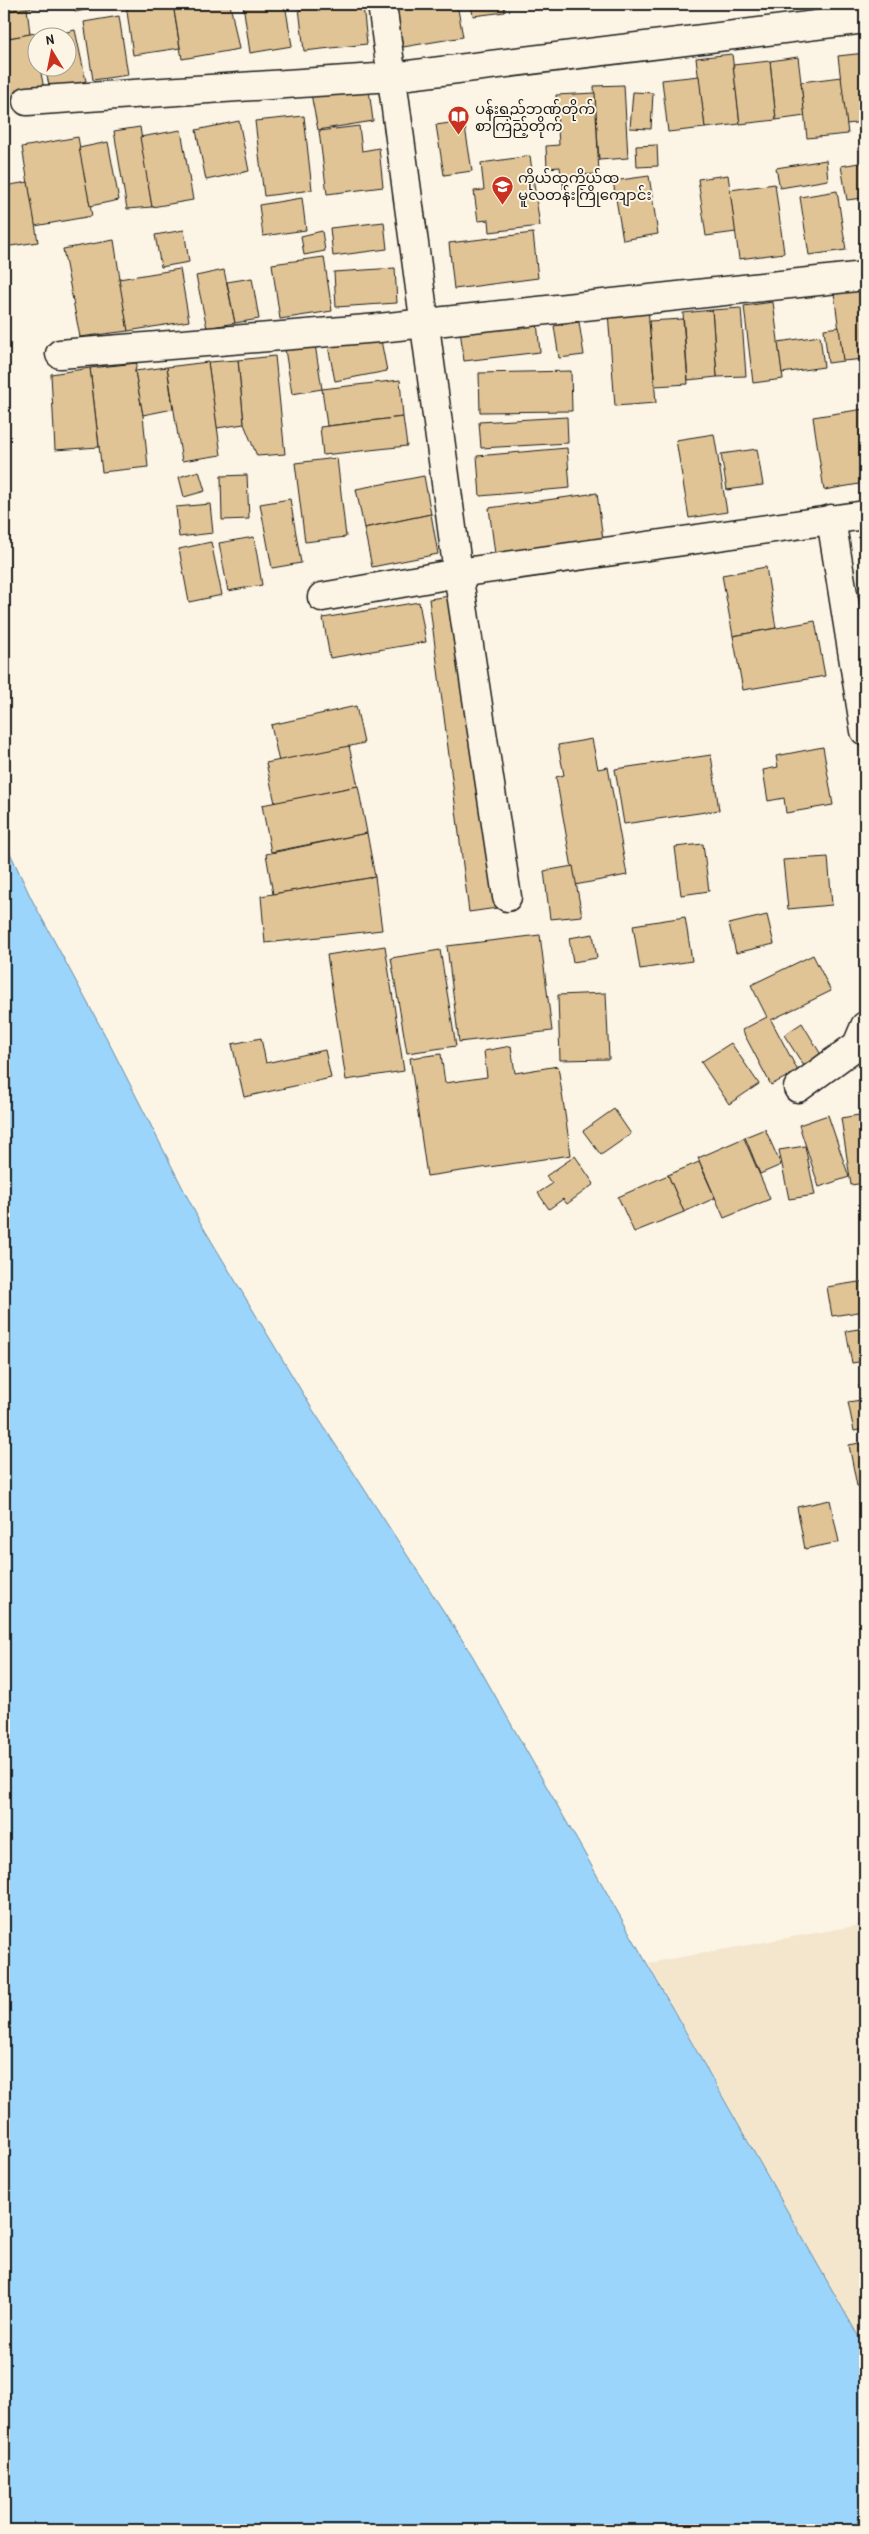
<svg xmlns="http://www.w3.org/2000/svg" width="869" height="2534" font-family="'Patrick Hand','Noto Sans Myanmar',sans-serif">
<rect width="100%" height="100%" fill="#fcf5e5"/>
<filter id="ink" filterUnits="userSpaceOnUse"><feTurbulence type="fractalNoise" baseFrequency=".02" numOctaves="2"/><feDisplacementMap in="SourceGraphic" scale="10" xChannelSelector="R" yChannelSelector="G"/><feConvolveMatrix kernelMatrix="1 2 1 2 8 2 1 2 1" color-interpolation-filters="sRGB"/></filter>
<g filter="url(#ink)">
<!-- built -->
<path fill="#f4e6cd" d="M 865,1924 L 865,2348 L 648,1963 Z"/>
<!-- water -->
<path fill="#9cd5fc" stroke="#698ba2" d="M 4,840 L 31,898 L 106,1037 L 200,1222 L 311,1407 L 472,1655 L 865,2348 L 865,2530 L 4,2530 Z"/>
<!-- building -->
<g fill="#e1c495" stroke="#1c1c1c">
<path d="M 4,4 L 43,4 L 43,6 L 4,12 Z"/>
<path d="M 73,4 L 116,4 L 75,12 Z"/>
<path d="M 126,4 L 173,4 L 180,48 L 133,55 Z"/>
<path d="M 173,4 L 230,4 L 239,49 L 182,59 Z"/>
<path d="M 243,4 L 285,4 L 292,46 L 250,53 Z"/>
<path d="M 299,4 L 332,4 L 299,8 Z"/>
<path d="M 332,4 L 363,4 L 367,44 L 304,51 L 299,8 Z"/>
<path d="M 396,4 L 457,4 L 463,37 L 403,47 Z"/>
<path d="M 471,4 L 504,4 L 505,12 L 473,16 Z"/>
<path d="M 27,8 L 30,34 L 4,39 L 4,12 Z"/>
<path d="M 119,16 L 128,75 L 93,80 L 84,22 Z"/>
<path d="M 75,30 L 86,81 L 50,89 L 45,68 L 68,68 L 68,38 L 41,38 Z"/>
<path d="M 35,33 L 38,68 L 40,68 L 45,94 L 7,100 L 4,78 L 4,39 Z"/>
<path d="M 865,53 L 865,122 L 846,124 L 838,56 Z"/>
<path d="M 732,54 L 740,124 L 705,128 L 696,58 Z"/>
<path d="M 798,57 L 805,116 L 776,120 L 770,61 Z"/>
<path d="M 770,61 L 776,120 L 740,124 L 733,65 Z"/>
<path d="M 699,76 L 705,128 L 668,132 L 662,80 Z"/>
<path d="M 841,77 L 848,134 L 807,138 L 801,82 Z"/>
<path d="M 4,78 L 7,100 L 4,100 Z"/>
<path d="M 368,82 L 373,121 L 318,130 L 310,89 Z"/>
<path d="M 624,85 L 628,158 L 599,160 L 594,86 Z"/>
<path d="M 633,92 L 653,93 L 651,129 L 630,128 Z"/>
<path d="M 595,93 L 599,174 L 561,176 L 560,167 L 547,168 L 546,146 L 559,145 L 556,95 Z"/>
<path d="M 304,116 L 312,190 L 264,196 L 255,121 Z"/>
<path d="M 239,121 L 249,171 L 206,180 L 196,130 Z"/>
<path d="M 464,121 L 472,171 L 444,175 L 436,125 Z"/>
<path d="M 359,126 L 362,151 L 379,148 L 383,187 L 327,194 L 319,131 Z"/>
<path d="M 140,127 L 152,207 L 127,209 L 114,131 Z"/>
<path d="M 181,130 L 193,200 L 152,207 L 140,137 Z"/>
<path d="M 78,137 L 92,216 L 35,226 L 22,147 Z"/>
<path d="M 108,142 L 119,200 L 90,206 L 79,148 Z"/>
<path d="M 657,145 L 658,166 L 637,167 L 636,146 Z"/>
<path d="M 530,156 L 540,226 L 490,232 L 489,220 L 478,221 L 474,191 L 484,190 L 481,163 Z"/>
<path d="M 826,160 L 828,180 L 780,188 L 776,168 Z"/>
<path d="M 865,162 L 865,207 L 863,198 L 847,200 L 841,166 Z"/>
<path d="M 728,175 L 736,232 L 706,236 L 698,179 Z"/>
<path d="M 649,176 L 658,234 L 623,240 L 613,181 Z"/>
<path d="M 28,182 L 38,242 L 4,247 L 4,186 Z"/>
<path d="M 775,184 L 784,253 L 739,259 L 730,190 Z"/>
<path d="M 837,191 L 846,250 L 809,255 L 800,197 Z"/>
<path d="M 302,198 L 306,230 L 263,236 L 259,205 Z"/>
<path d="M 384,222 L 387,249 L 333,256 L 330,228 Z"/>
<path d="M 184,230 L 189,262 L 161,267 L 155,235 Z"/>
<path d="M 322,231 L 325,251 L 304,255 L 301,236 Z"/>
<path d="M 533,233 L 538,278 L 454,289 L 449,243 Z"/>
<path d="M 114,240 L 128,331 L 80,337 L 63,249 Z"/>
<path d="M 324,257 L 332,311 L 280,319 L 272,264 Z"/>
<path d="M 395,268 L 397,303 L 336,307 L 334,272 Z"/>
<path d="M 180,269 L 189,321 L 128,331 L 119,279 Z"/>
<path d="M 224,270 L 235,323 L 207,328 L 196,276 Z"/>
<path d="M 252,278 L 259,319 L 235,323 L 227,282 Z"/>
<path d="M 865,290 L 865,359 L 843,361 L 834,293 Z"/>
<path d="M 773,302 L 783,379 L 753,383 L 744,306 Z"/>
<path d="M 648,308 L 656,403 L 615,406 L 608,312 Z"/>
<path d="M 741,308 L 746,376 L 717,377 L 712,310 Z"/>
<path d="M 712,310 L 717,377 L 688,380 L 683,313 Z"/>
<path d="M 536,312 L 540,352 L 464,361 L 459,322 Z"/>
<path d="M 683,319 L 688,384 L 655,386 L 649,321 Z"/>
<path d="M 579,322 L 584,355 L 559,358 L 554,326 Z"/>
<path d="M 839,327 L 843,361 L 828,363 L 824,329 Z"/>
<path d="M 379,330 L 387,371 L 335,381 L 327,341 Z"/>
<path d="M 820,336 L 824,367 L 782,373 L 778,342 Z"/>
<path d="M 314,338 L 322,389 L 292,394 L 284,343 Z"/>
<path d="M 275,356 L 285,454 L 257,456 L 244,424 L 238,360 Z"/>
<path d="M 238,360 L 244,424 L 217,428 L 208,362 Z"/>
<path d="M 208,362 L 221,455 L 182,461 L 167,367 Z"/>
<path d="M 137,363 L 135,371 L 143,415 L 148,467 L 102,472 L 90,368 Z"/>
<path d="M 167,367 L 173,409 L 143,415 L 135,371 Z"/>
<path d="M 90,368 L 99,447 L 55,450 L 51,374 Z"/>
<path d="M 571,371 L 572,411 L 480,412 L 479,373 Z"/>
<path d="M 400,380 L 403,417 L 327,426 L 322,389 Z"/>
<path d="M 864,409 L 865,483 L 824,490 L 813,417 Z"/>
<path d="M 403,417 L 407,446 L 323,455 L 320,427 Z"/>
<path d="M 567,417 L 568,443 L 481,448 L 479,422 Z"/>
<path d="M 714,434 L 727,512 L 689,518 L 676,440 Z"/>
<path d="M 567,448 L 570,488 L 480,496 L 477,456 Z"/>
<path d="M 757,449 L 763,485 L 727,490 L 721,454 Z"/>
<path d="M 337,458 L 346,537 L 305,542 L 295,463 Z"/>
<path d="M 199,471 L 205,491 L 184,497 L 179,477 Z"/>
<path d="M 247,475 L 249,519 L 222,520 L 221,476 Z"/>
<path d="M 424,476 L 431,514 L 364,528 L 356,489 Z"/>
<path d="M 597,493 L 603,540 L 495,554 L 489,508 Z"/>
<path d="M 290,499 L 301,563 L 272,568 L 260,504 Z"/>
<path d="M 210,504 L 213,533 L 179,537 L 176,507 Z"/>
<path d="M 431,514 L 438,554 L 372,567 L 364,528 Z"/>
<path d="M 254,537 L 262,585 L 228,591 L 219,543 Z"/>
<path d="M 211,542 L 222,595 L 189,602 L 179,549 Z"/>
<path d="M 766,567 L 776,628 L 733,636 L 722,575 Z"/>
<path d="M 457,595 L 497,908 L 469,912 L 429,599 Z"/>
<path d="M 419,602 L 426,642 L 330,658 L 323,618 Z"/>
<path d="M 815,621 L 825,676 L 743,690 L 733,636 Z"/>
<path d="M 356,706 L 364,743 L 279,762 L 271,725 Z"/>
<path d="M 592,739 L 598,769 L 608,767 L 627,875 L 575,885 L 556,777 L 564,775 L 558,745 Z"/>
<path d="M 349,746 L 358,786 L 275,803 L 266,763 Z"/>
<path d="M 823,747 L 833,805 L 786,813 L 784,798 L 768,801 L 763,770 L 778,767 L 776,756 Z"/>
<path d="M 711,755 L 719,810 L 624,824 L 615,769 Z"/>
<path d="M 358,786 L 367,833 L 271,852 L 262,805 Z"/>
<path d="M 367,833 L 375,877 L 273,894 L 266,854 Z"/>
<path d="M 703,844 L 709,891 L 681,895 L 675,847 Z"/>
<path d="M 828,857 L 832,905 L 788,909 L 783,860 Z"/>
<path d="M 573,866 L 582,916 L 550,919 L 544,871 Z"/>
<path d="M 375,877 L 382,930 L 265,943 L 261,896 Z"/>
<path d="M 767,915 L 774,944 L 736,953 L 729,924 Z"/>
<path d="M 685,917 L 692,961 L 640,969 L 633,925 Z"/>
<path d="M 593,934 L 597,958 L 573,962 L 569,938 Z"/>
<path d="M 540,935 L 552,1031 L 459,1042 L 447,946 Z"/>
<path d="M 385,946 L 404,1071 L 346,1080 L 327,955 Z"/>
<path d="M 440,950 L 456,1046 L 407,1053 L 391,958 Z"/>
<path d="M 813,955 L 831,991 L 771,1020 L 798,1071 L 771,1085 L 742,1030 L 767,1017 L 751,985 Z"/>
<path d="M 606,993 L 609,1059 L 560,1060 L 558,995 Z"/>
<path d="M 802,1023 L 823,1058 L 806,1069 L 784,1035 Z"/>
<path d="M 261,1038 L 266,1063 L 325,1050 L 331,1078 L 244,1097 L 232,1044 Z"/>
<path d="M 731,1043 L 759,1084 L 729,1104 L 701,1062 Z"/>
<path d="M 511,1046 L 515,1073 L 558,1066 L 571,1155 L 427,1176 L 410,1058 L 441,1054 L 445,1083 L 487,1077 L 484,1051 Z"/>
<path d="M 614,1109 L 631,1134 L 601,1155 L 583,1131 Z"/>
<path d="M 865,1114 L 865,1183 L 851,1185 L 841,1118 Z"/>
<path d="M 828,1115 L 849,1177 L 819,1187 L 799,1125 Z"/>
<path d="M 765,1129 L 781,1165 L 760,1174 L 745,1137 Z"/>
<path d="M 744,1138 L 770,1199 L 724,1218 L 698,1158 Z"/>
<path d="M 805,1146 L 815,1195 L 789,1199 L 779,1150 Z"/>
<path d="M 575,1156 L 594,1184 L 567,1204 L 563,1199 L 549,1209 L 538,1193 L 552,1184 L 546,1176 Z"/>
<path d="M 699,1162 L 715,1198 L 684,1212 L 668,1175 Z"/>
<path d="M 668,1175 L 684,1212 L 634,1232 L 618,1197 Z"/>
<path d="M 865,1281 L 865,1311 L 832,1316 L 827,1287 Z"/>
<path d="M 865,1328 L 865,1361 L 852,1363 L 846,1331 Z"/>
<path d="M 865,1384 L 865,1429 L 854,1431 L 848,1402 L 861,1400 L 859,1385 Z"/>
<path d="M 865,1442 L 865,1485 L 857,1486 L 849,1445 Z"/>
<path d="M 830,1500 L 839,1542 L 805,1549 L 797,1507 Z"/>
</g>
<g fill="none" stroke-linecap="round" stroke-linejoin="round">
<defs>
<g id="minor">
<path d="M 382,4 L 458,573 L 507,897"/>
<path d="M 27,101 L 392,77 L 865,19"/>
<path d="M 60,354 L 379,328 L 865,276"/>
<path d="M 831,519 L 865,731"/>
<path d="M 322,597 L 458,573 L 865,515"/>
<path d="M 798,1088 L 857,1045 L 865,1026"/>
</g>
</defs>
<!-- minor casing -->
<use href="#minor" stroke="#1c1c1c" stroke-width="31"/>
<!-- minor -->
<use href="#minor" stroke="#fcf5e5" stroke-width="28"/>
</g>
</g>
<!-- icons -->
<defs>
<symbol id="library-pin" viewBox="-11 -11 22 30"><path d="M0 17L-7.5 6A9.5 9.5 0 1 1 7.5 6Z" fill="#c8321e" stroke="#fcf5e5"/><path d="M-6-4Q-3-5.5-.7-3.5V5Q-3 3-6 4ZM6-4Q3-5.5 .7-3.5V5Q3 3 6 4Z" fill="#fff"/></symbol>
<symbol id="school-pin" viewBox="-11 -11 22 30"><path d="M0 17L-7.5 6A9.5 9.5 0 1 1 7.5 6Z" fill="#c8321e" stroke="#fcf5e5"/><path d="M0-5L7-2L0 1L-7-2ZM-4 1L0 2.5L4 1V4Q0 6-4 4Z" fill="#fff"/></symbol>
</defs>
<g fill-rule="evenodd">
<use href="#library-pin" x="446" y="104" width="25" height="34"/>
<use href="#school-pin" x="490" y="174" width="25" height="34"/>
</g>
<g text-anchor="middle" dominant-baseline="central" stroke-width="4" stroke-linejoin="round" paint-order="stroke">
<!-- poi labels -->
<g font-size="15" fill="#1c1c1c" stroke="#fcf5e5" text-anchor="start">
<text x="475" y="108">ပန်းရည်ဘဏ်တိုက်<tspan x="475" dy="17">စာကြည့်တိုက်</tspan></text>
<text x="518" y="177">ကိုယ်ထူကိုယ်ထ<tspan x="518" dy="17">မူလတန်းကြိုကျောင်း</tspan></text>
</g>
</g>
<!-- margin -->
<rect width="869" height="2534" fill="none" stroke="#fcf5e5" stroke-width="20"/>
<rect x="10" y="10" width="849" height="2514" fill="none" stroke="#1c1c1c" stroke-width="2" filter="url(#ink)"/>
<!-- north arrow -->
<g transform="translate(52 52) rotate(350)"><circle r="24" fill="#fcf5e5" stroke="#a29e95"/>
<path d="M0-4L9 19L0 12L-9 19Z" fill="#c8321e"/>
<text y="-8" font-size="14" font-weight="bold" text-anchor="middle" fill="#1c1c1c">N</text>
</g>
</svg>
